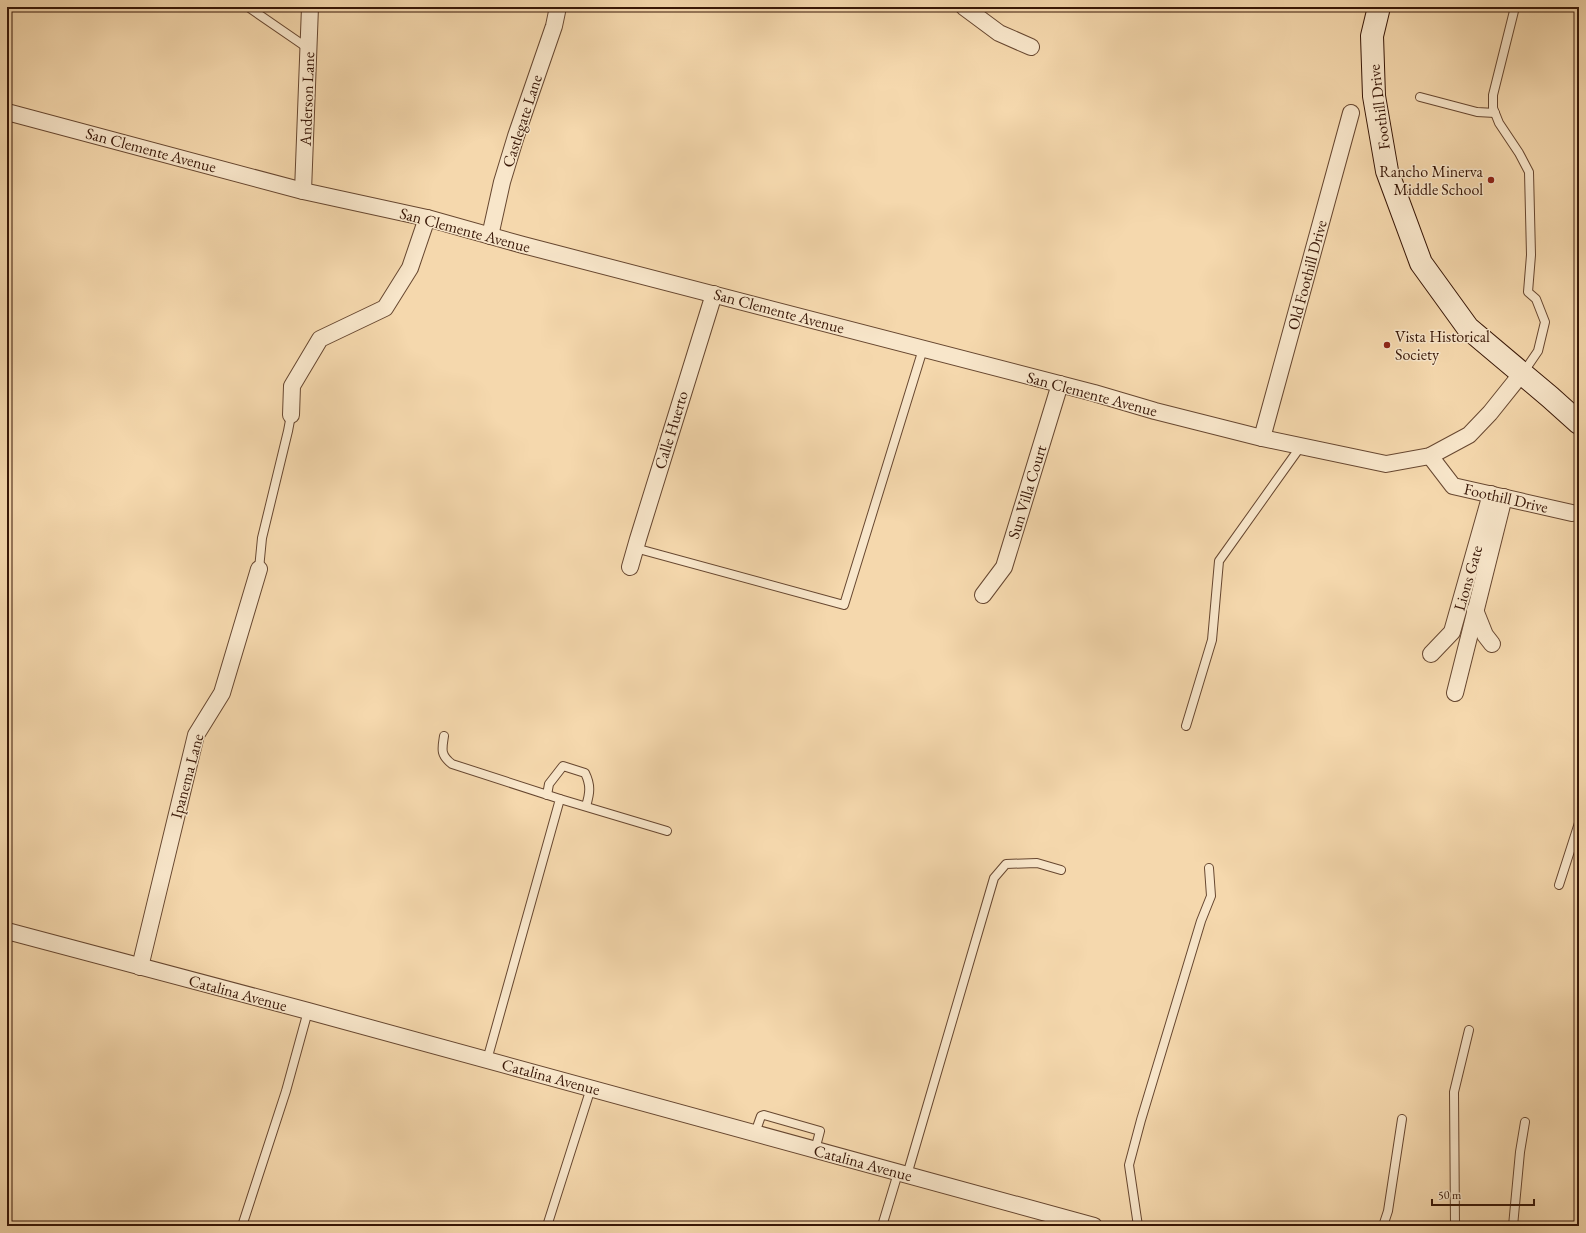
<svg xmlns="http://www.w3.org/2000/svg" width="1586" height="1233" font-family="'EB Garamond',serif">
<rect width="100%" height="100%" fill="#f5d8ad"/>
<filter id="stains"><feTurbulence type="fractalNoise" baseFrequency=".005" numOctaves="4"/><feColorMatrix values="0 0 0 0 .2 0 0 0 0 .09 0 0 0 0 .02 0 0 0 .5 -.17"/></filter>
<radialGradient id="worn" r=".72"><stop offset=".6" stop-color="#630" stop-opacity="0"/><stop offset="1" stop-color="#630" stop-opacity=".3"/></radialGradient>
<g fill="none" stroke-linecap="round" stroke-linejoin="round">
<defs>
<g id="lane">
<path d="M 248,7 L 309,49"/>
<path d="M 1515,7 L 1493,95 L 1493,108 L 1499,123 L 1519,153 L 1529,172 L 1531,255 L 1528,292 L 1536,299 L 1545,322 L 1538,351 L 1523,373"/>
<path d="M 1420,97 L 1477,112 L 1495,113"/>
<path d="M 635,548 L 844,605 L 923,349"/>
<path d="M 259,569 L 262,538 L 288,431 L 291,415"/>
<path d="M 1186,726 L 1212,640 L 1219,561 L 1301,446"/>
<path d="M 444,736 C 442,749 440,755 452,764 L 560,799 L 487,1060"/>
<path d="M 547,795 L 549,784 L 563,766 L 585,773 C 591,785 590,793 586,806"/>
<path d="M 560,799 L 667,831"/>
<path d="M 1559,885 L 1579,823"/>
<path d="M 755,1133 L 761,1116 L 764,1115 L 820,1131 L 815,1150"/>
<path d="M 907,1175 L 994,878 L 1006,864 L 1037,863 L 1061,870"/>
<path d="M 242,1226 L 286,1091 L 308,1011"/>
<path d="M 547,1226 L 591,1088"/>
<path d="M 882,1226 L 898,1173"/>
<path d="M 1138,1226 L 1129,1165 L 1141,1120 L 1201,921 L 1211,896 L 1209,868"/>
<path d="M 1383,1226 L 1388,1211 L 1402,1119"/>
<path d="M 1455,1226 L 1454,1092 L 1469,1030"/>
<path d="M 1513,1226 L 1520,1152 L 1525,1122"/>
</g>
<g id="street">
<path d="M 964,7 L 999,33 L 1031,47"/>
<path d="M 7,112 L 303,191 L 427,218 L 523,245 L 1094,393 L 1155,411 L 1262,438 L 1386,464 L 1430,456 L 1469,435 L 1490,413 L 1522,373"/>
<path d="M 303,191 L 310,7"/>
<path d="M 490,236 L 502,182 L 516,136 L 554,26 L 558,7"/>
<path d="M 291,415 L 292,386 L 320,339 L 385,308 L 410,268 L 427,218"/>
<path d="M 1262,438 L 1351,113"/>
<path d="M 1430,456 L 1453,486 L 1572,513"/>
<path d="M 630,567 L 638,539 L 714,294"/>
<path d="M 983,595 L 1004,567 L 1060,384"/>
<path d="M 1475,610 L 1485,635 L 1492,644"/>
<path d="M 1431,654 L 1452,632 L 1491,494"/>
<path d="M 1455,693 L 1504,497"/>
<path d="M 7,931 L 308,1011 L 1094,1226"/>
<path d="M 140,967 L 196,735 L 222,693 L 259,569"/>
</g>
<path id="secondary" d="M 1379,7 L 1372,36 L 1374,96 L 1387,171 L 1421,263 L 1468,328 L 1550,397 L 1579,423"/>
</defs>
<!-- lane casing -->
<use href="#lane" stroke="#674730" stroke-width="10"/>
<!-- street casing -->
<use href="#street" stroke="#674730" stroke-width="18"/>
<!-- secondary casing -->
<use href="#secondary" stroke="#381707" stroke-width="24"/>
<!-- lane -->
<use href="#lane" stroke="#f8e6ca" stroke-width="8"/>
<!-- street -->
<use href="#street" stroke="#f8e6ca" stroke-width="16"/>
<!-- secondary -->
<use href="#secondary" stroke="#f8e6ca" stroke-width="22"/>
</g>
<!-- markers -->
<g fill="#8f2418" stroke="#f8e6ca" stroke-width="1.5">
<circle cx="1491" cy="180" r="4"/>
<circle cx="1387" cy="345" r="4"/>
</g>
<g text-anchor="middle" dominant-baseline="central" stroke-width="3" stroke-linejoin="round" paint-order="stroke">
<!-- street labels -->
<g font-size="16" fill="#381707" stroke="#f8e6ca">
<text transform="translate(307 99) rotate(-88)">Anderson Lane</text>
<text transform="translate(1379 107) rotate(-97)">Foothill Drive</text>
<text transform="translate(522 121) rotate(-72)">Castlegate Lane</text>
<text transform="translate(151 150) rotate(15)">San Clemente Avenue</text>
<text transform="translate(465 230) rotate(15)">San Clemente Avenue</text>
<text transform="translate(1307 275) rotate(-75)">Old Foothill Drive</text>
<text transform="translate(779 311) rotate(15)">San Clemente Avenue</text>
<text transform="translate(1092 394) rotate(15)">San Clemente Avenue</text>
<text transform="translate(671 430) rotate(-73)">Calle Huerto</text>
<text transform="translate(1027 492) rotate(-73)">Sun Villa Court</text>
<text transform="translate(1506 498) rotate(13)">Foothill Drive</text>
<text transform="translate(1468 578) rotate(-74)">Lions Gate</text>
<text transform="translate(187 776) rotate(-75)">Ipanema Lane</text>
<text transform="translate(238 993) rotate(15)">Catalina Avenue</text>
<text transform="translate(551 1077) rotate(15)">Catalina Avenue</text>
<text transform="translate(863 1163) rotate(15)">Catalina Avenue</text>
</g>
<!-- poi labels -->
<g font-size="16" fill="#381707" stroke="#f8e6ca" text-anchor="end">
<text x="1483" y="171">Rancho Minerva<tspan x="1483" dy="18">Middle School</tspan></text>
<text x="1395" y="336" text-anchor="start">Vista Historical<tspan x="1395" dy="18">Society</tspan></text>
</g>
</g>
<!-- margin -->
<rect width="1586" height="1233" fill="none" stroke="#f5d8ad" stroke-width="24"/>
<rect x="8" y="8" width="1570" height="1217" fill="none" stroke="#381707" stroke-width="2"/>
<rect x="12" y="12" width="1562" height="1209" fill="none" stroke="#381707"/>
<!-- scale -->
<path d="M1432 1199v6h102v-6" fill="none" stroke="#381707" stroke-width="2"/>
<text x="1438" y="1199" font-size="12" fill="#381707" stroke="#f8e6ca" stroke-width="3" paint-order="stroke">50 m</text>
<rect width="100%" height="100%" filter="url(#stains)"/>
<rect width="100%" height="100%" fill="url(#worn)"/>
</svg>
